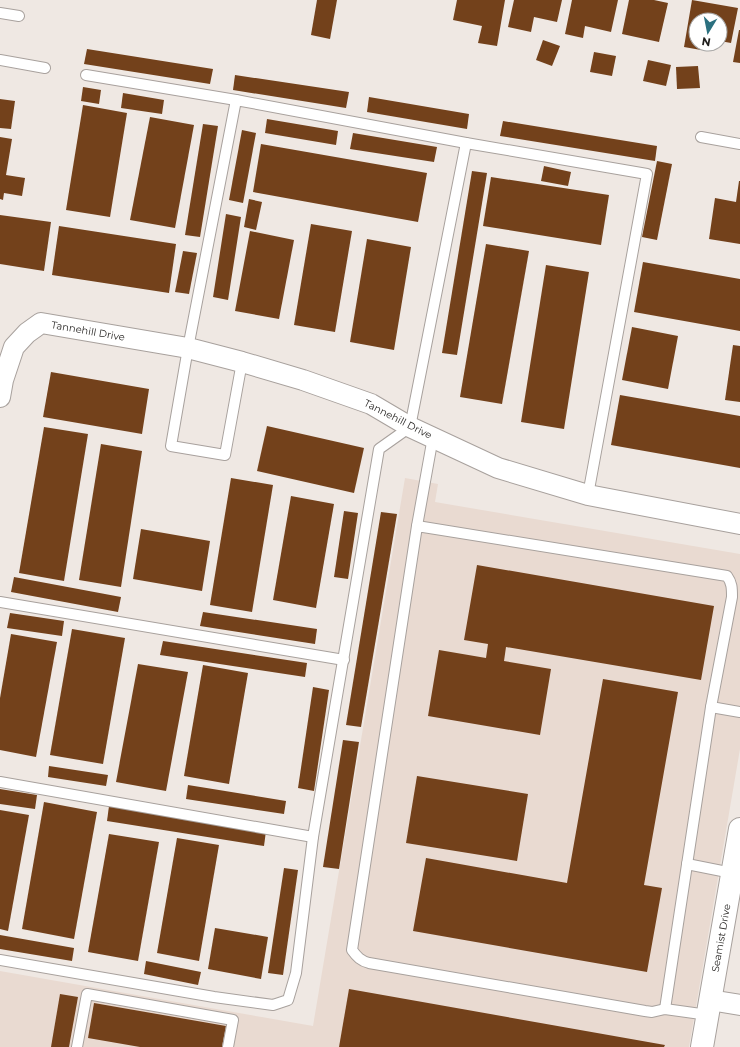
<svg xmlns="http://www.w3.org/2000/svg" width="740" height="1047" font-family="Montserrat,sans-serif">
<rect width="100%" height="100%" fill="#efe8e3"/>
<!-- built -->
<path fill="#e9dad1" d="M 405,478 L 438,484 L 435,502 L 740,554 L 740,749 L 689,1047 L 0,1047 L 0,971 L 313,1026 Z"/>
<!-- building -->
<g fill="#73411b">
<path d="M 317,0 L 337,0 L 330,39 L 311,35 Z"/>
<path d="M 457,0 L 505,0 L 497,46 L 478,43 L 482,26 L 453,20 Z"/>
<path d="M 514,0 L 562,0 L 557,22 L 534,17 L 531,32 L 508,27 Z"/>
<path d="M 572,0 L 618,0 L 611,32 L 585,26 L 583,38 L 565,34 Z"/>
<path d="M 629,0 L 654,0 L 668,3 L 659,42 L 622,34 Z"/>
<path d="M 692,0 L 738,8 L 731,43 L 720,41 L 720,20 L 696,20 L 696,44 L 702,44 L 701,50 L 684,47 Z"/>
<path d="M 739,30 L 740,30 L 740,63 L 733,62 Z"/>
<path d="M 543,40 L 560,46 L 552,66 L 536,60 Z"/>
<path d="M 87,49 L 213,69 L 210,84 L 84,64 Z"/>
<path d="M 594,52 L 616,56 L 612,76 L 590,72 Z"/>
<path d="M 648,60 L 671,65 L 666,86 L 643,81 Z"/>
<path d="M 698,66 L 700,88 L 677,89 L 676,67 Z"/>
<path d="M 235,75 L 349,92 L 346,108 L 233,90 Z"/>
<path d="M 83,87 L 101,90 L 99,104 L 81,101 Z"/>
<path d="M 123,93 L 164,100 L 162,114 L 121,108 Z"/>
<path d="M 369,97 L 469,114 L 467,129 L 367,112 Z"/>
<path d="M 0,99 L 15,101 L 11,129 L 0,128 Z"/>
<path d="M 83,105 L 127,113 L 110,217 L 66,210 Z"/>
<path d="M 150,117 L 194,125 L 175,228 L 130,220 Z"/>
<path d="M 267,119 L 338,131 L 336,145 L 265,133 Z"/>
<path d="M 503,121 L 657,146 L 655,161 L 500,136 Z"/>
<path d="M 203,124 L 218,126 L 200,237 L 185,235 Z"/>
<path d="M 242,130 L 256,133 L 243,203 L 229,200 Z"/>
<path d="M 353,133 L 437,147 L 434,162 L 350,149 Z"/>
<path d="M 0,137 L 12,139 L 6,175 L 25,178 L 22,196 L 4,193 L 3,200 L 0,199 Z"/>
<path d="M 261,144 L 427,173 L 418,222 L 253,192 Z"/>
<path d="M 657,161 L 672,164 L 657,240 L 642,237 Z"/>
<path d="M 544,166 L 571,172 L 568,186 L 541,181 Z"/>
<path d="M 472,171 L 487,173 L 457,355 L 442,353 Z"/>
<path d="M 491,177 L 609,195 L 601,245 L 483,226 Z"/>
<path d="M 739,181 L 740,181 L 740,244 L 709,239 L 715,198 L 736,202 Z"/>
<path d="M 249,199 L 262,202 L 256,230 L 244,227 Z"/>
<path d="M 226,214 L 241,217 L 228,300 L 213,297 Z"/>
<path d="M 0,215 L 51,222 L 44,271 L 0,264 Z"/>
<path d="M 311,224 L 352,231 L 335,332 L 294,325 Z"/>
<path d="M 59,226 L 176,244 L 169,293 L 52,275 Z"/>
<path d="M 250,231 L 294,240 L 279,319 L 235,311 Z"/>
<path d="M 367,239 L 411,247 L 394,350 L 350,342 Z"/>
<path d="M 486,244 L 529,251 L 502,404 L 460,397 Z"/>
<path d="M 183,251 L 197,253 L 189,294 L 175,292 Z"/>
<path d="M 643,262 L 740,279 L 740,331 L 634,312 Z"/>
<path d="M 546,265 L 589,272 L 564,429 L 521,422 Z"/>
<path d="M 632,327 L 678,336 L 668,389 L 622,380 Z"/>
<path d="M 733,345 L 740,346 L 740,402 L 725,400 Z"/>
<path d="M 51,372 L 149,389 L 142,434 L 43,417 Z"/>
<path d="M 620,395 L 740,416 L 740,468 L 611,445 Z"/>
<path d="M 267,426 L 364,448 L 354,493 L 257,471 Z"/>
<path d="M 44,427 L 88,434 L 64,581 L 19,573 Z"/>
<path d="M 101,444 L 142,451 L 121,587 L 79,580 Z"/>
<path d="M 231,478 L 273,485 L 252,612 L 210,605 Z"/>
<path d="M 291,496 L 334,504 L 316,608 L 273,600 Z"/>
<path d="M 344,511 L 358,513 L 348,579 L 334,577 Z"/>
<path d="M 381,512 L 397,514 L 361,727 L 346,725 Z"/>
<path d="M 141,529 L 210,541 L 202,591 L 133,579 Z"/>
<path d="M 477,565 L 714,606 L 701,680 L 506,647 L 504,661 L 551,669 L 540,735 L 428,716 L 439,650 L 486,658 L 488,644 L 464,640 Z"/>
<path d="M 14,577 L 121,597 L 118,612 L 11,592 Z"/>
<path d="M 203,612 L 317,629 L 315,644 L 200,626 Z"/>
<path d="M 10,613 L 64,621 L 62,636 L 7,628 Z"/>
<path d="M 72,629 L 125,638 L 103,764 L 50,755 Z"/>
<path d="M 11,634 L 57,642 L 36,757 L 0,750 L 0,698 Z"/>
<path d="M 163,641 L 307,663 L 305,677 L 160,655 Z"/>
<path d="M 138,664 L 188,672 L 166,791 L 116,782 Z"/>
<path d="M 203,665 L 248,673 L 229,784 L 184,776 Z"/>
<path d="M 603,679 L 678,692 L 644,885 L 662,888 L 647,972 L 413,931 L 426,858 L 567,883 Z"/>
<path d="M 313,687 L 329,690 L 314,791 L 298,788 Z"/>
<path d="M 343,740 L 359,742 L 339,869 L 323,867 Z"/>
<path d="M 49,766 L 108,775 L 106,786 L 48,777 Z"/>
<path d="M 417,776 L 528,794 L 517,861 L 406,843 Z"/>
<path d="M 188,785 L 286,801 L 284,814 L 186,799 Z"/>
<path d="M 0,789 L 37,795 L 35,809 L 0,804 Z"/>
<path d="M 44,802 L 97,812 L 74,939 L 22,929 Z"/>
<path d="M 109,806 L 266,831 L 264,846 L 107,821 Z"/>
<path d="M 0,810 L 29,815 L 8,931 L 0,929 Z"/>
<path d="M 109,834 L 159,842 L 138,961 L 88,952 Z"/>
<path d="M 177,838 L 219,845 L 199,961 L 157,953 Z"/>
<path d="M 284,868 L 298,870 L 283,975 L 268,973 Z"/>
<path d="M 215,928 L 268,937 L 261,979 L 208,969 Z"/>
<path d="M 0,935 L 74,948 L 72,961 L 0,949 Z"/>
<path d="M 146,961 L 201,972 L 198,985 L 144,974 Z"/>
<path d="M 349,989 L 665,1045 L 664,1047 L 339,1047 Z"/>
<path d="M 60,994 L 78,997 L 69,1047 L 51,1047 Z"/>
<path d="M 94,1003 L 226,1026 L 222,1047 L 140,1047 L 88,1038 Z"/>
</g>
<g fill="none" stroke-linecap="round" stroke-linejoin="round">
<defs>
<g id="lane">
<path d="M 0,13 L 19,16"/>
<path d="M 0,60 L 45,68"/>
<path d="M 86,75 L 236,100"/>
<path d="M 701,137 L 740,144"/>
<path d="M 242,362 L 225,455 L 171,446 L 188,348 L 236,100 L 466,143 L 647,174 L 588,495"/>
<path d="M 417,526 L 433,437"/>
<path d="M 0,602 L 344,660"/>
<path d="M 0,782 L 313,837"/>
<path d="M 687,864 L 732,873"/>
<path d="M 0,960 L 214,997 L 273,1005 L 288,1000 L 296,973 L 313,837 L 379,449 L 410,427 L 466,143"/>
<path d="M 665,1009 L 711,707"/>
<path d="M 708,1015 L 665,1009 L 652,1012 L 645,1011 L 369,963 C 361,961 357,957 352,950 L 417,526 L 727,576 C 732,583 732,588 732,597 L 711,707 L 740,712"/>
<path d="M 77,1047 L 87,994 L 233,1020 L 228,1047"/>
</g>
<g id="street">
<path d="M 0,397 L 3,380 L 14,347 L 27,333 L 41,323 L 188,348 L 242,362 L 303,380 L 371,404 L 410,427 L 498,468 L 588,495 L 740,524"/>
<path d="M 710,1000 L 740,1005"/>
</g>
<path id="secondary" d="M 702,1047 L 740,829"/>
</defs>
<!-- lane casing -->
<use href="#lane" stroke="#a8a19d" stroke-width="12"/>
<!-- street casing -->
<use href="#street" stroke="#a8a19d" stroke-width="22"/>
<!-- secondary casing -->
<use href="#secondary" stroke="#a8a19d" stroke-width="24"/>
<!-- lane -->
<use href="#lane" stroke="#fff" stroke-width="10"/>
<!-- street -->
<use href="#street" stroke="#fff" stroke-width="20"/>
<!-- secondary -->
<use href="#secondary" stroke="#fff" stroke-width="22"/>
</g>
<g text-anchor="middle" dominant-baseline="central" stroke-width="4" stroke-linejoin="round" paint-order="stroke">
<!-- street labels -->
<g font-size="10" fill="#201e1c" stroke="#fff">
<text transform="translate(88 331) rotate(10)">Tannehill Drive</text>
<text transform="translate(398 419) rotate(27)">Tannehill Drive</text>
<text transform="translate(721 938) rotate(-80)">Seamist Drive</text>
</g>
</g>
<!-- north arrow -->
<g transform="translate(708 32) rotate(190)"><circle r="19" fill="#ffffff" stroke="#a6a5a4"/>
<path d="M0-3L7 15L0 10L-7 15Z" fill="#2b707f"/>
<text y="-6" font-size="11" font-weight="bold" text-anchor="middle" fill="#201e1c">N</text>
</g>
</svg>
